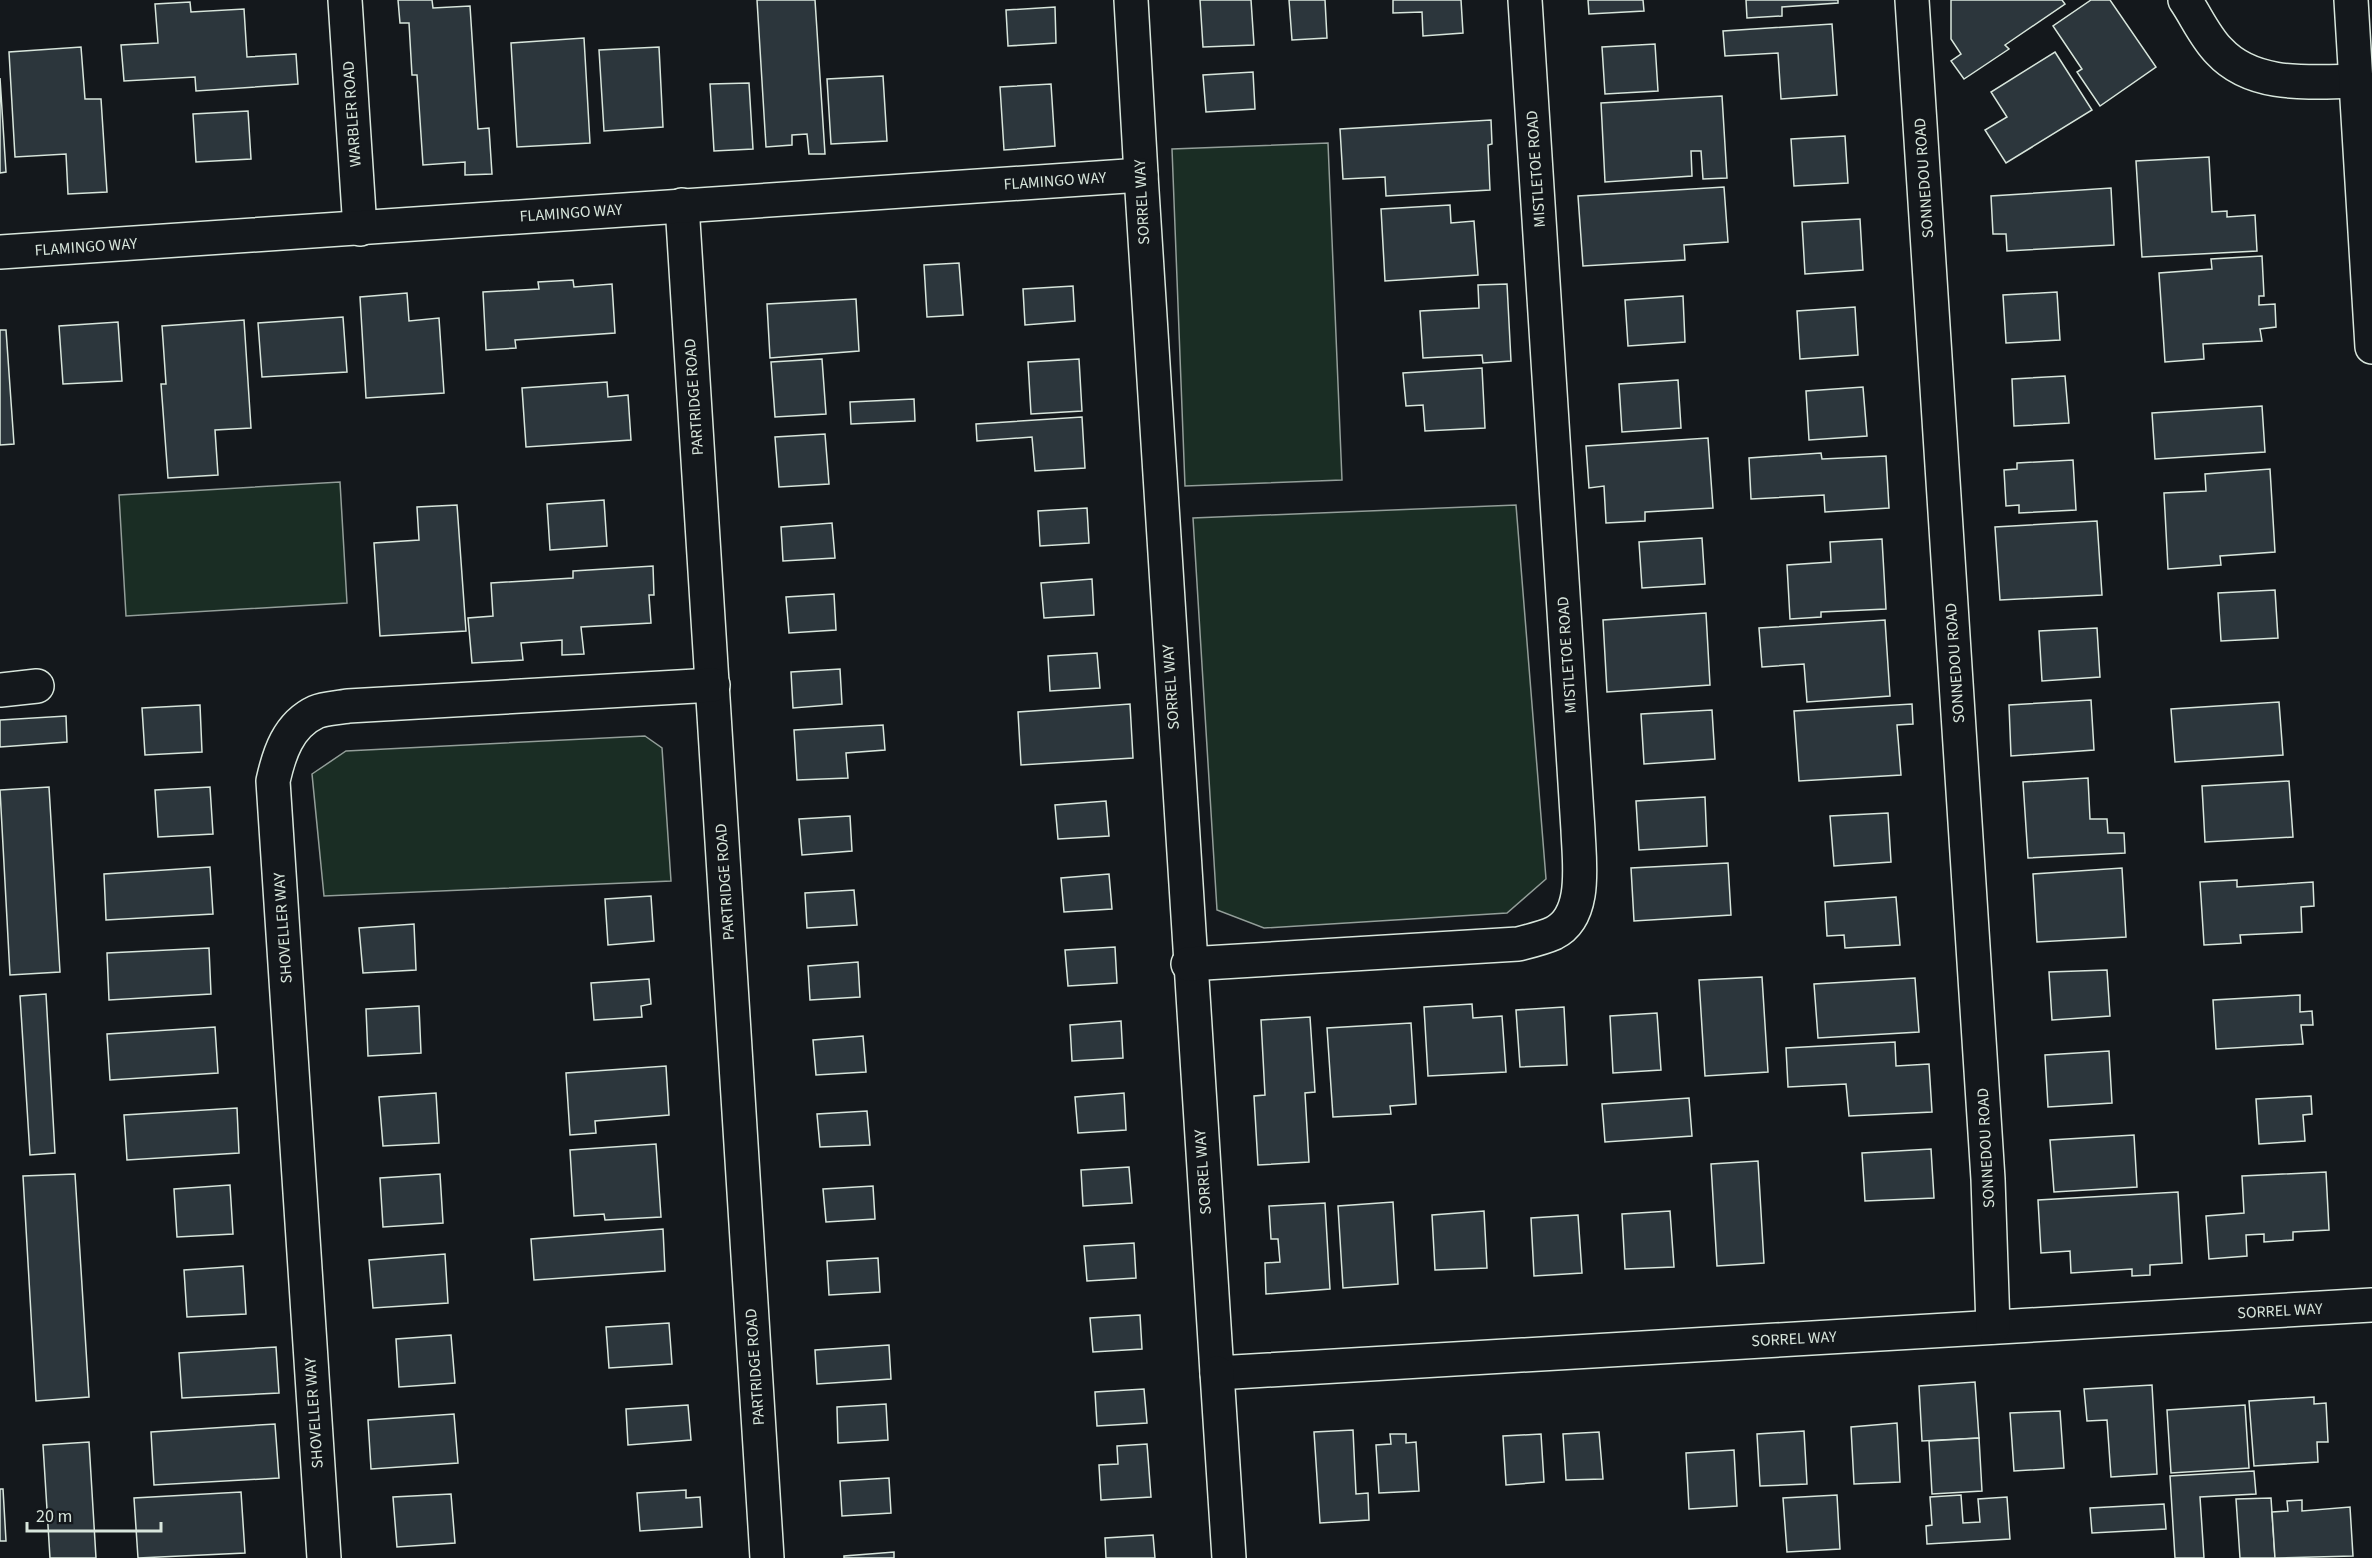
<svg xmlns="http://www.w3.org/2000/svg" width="2372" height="1558" font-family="'Source Sans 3',sans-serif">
<rect width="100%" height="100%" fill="#14181c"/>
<!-- green -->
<g fill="#1a2d24" stroke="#939e99" stroke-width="1.5">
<path d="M 1328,143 L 1342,480 L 1185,486 L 1172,149 Z"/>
<path d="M 340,482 L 347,603 L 126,616 L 119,495 Z"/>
<path d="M 1516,505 L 1546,879 L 1507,913 L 1264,928 L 1217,910 L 1193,518 Z"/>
<path d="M 645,736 L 662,748 L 671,881 L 324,896 L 312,774 L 346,751 Z"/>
</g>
<!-- building -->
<g fill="#2c363c" stroke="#d8e6dc" stroke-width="1.5">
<path d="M 398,0 L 432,0 L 433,8 L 470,6 L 478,129 L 489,128 L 492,174 L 465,175 L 465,162 L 423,165 L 417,75 L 412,75 L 409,23 L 400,23 Z"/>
<path d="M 757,0 L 815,0 L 825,154 L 809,154 L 807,134 L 792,135 L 792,145 L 766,147 Z"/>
<path d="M 1200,0 L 1251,0 L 1254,45 L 1203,47 Z"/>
<path d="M 1289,0 L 1325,0 L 1327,38 L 1292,40 Z"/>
<path d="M 1393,0 L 1461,0 L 1463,33 L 1423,36 L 1422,12 L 1393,13 Z"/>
<path d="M 1588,0 L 1643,0 L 1644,11 L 1589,14 Z"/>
<path d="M 1746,0 L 1838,0 L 1838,3 L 1782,7 L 1782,16 L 1747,18 Z"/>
<path d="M 1951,0 L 2062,0 L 2065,4 L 2005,45 L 2009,49 L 1964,79 L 1951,61 L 1961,54 L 1951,39 Z"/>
<path d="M 2091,0 L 2110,0 L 2156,67 L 2100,106 L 2077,72 L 2082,69 L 2053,26 Z"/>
<path d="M 190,2 L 191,12 L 244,9 L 247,57 L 296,54 L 298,84 L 196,91 L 195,77 L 124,81 L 121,45 L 158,43 L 155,4 Z"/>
<path d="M 1055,7 L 1056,43 L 1008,46 L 1006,10 Z"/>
<path d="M 1832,24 L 1837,95 L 1781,99 L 1778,53 L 1725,56 L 1723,31 Z"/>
<path d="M 584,38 L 590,143 L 517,147 L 511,43 Z"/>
<path d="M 1655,44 L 1658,91 L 1605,94 L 1602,47 Z"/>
<path d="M 81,47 L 85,99 L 101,99 L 107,192 L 68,194 L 66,154 L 15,157 L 9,52 Z"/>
<path d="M 659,47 L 663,127 L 604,131 L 599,50 Z"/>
<path d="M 2055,52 L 2092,110 L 2006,163 L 1985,130 L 2007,117 L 1991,92 Z"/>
<path d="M 1253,72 L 1255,109 L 1206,112 L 1203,75 Z"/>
<path d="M 883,76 L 887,141 L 831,144 L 827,79 Z"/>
<path d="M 0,78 L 6,172 L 0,173 Z"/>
<path d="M 749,83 L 753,149 L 714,151 L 710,84 Z"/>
<path d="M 1051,84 L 1055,146 L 1004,150 L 1000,87 Z"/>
<path d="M 1722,96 L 1727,178 L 1703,179 L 1701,151 L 1691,151 L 1692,176 L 1605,182 L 1601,103 Z"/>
<path d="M 248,111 L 251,159 L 196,162 L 193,114 Z"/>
<path d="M 1491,120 L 1492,144 L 1488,145 L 1490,190 L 1386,196 L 1385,177 L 1343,179 L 1340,129 Z"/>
<path d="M 1845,136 L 1848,183 L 1794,186 L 1791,139 Z"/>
<path d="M 2209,157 L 2212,212 L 2227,211 L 2227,217 L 2255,215 L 2257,251 L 2142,257 L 2136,161 Z"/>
<path d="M 1724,187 L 1728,242 L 1684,245 L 1685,260 L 1583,266 L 1578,196 Z"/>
<path d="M 2111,188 L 2114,245 L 2007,251 L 2006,234 L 1993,234 L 1991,196 Z"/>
<path d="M 1450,205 L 1451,223 L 1474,221 L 1478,275 L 1385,281 L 1381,209 Z"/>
<path d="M 1860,219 L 1863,270 L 1805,274 L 1802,222 Z"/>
<path d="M 2262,256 L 2264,296 L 2259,296 L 2259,305 L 2275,304 L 2276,327 L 2260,329 L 2262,341 L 2203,344 L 2204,359 L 2165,362 L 2159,273 L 2212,269 L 2211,259 Z"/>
<path d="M 959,263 L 963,315 L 927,317 L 924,265 Z"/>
<path d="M 573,280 L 574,287 L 612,284 L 615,333 L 515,340 L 516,348 L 486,350 L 483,292 L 539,289 L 538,282 Z"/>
<path d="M 1507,284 L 1511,361 L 1483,363 L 1482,355 L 1423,358 L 1420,311 L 1479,308 L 1478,285 Z"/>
<path d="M 1073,286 L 1075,321 L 1025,325 L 1023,289 Z"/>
<path d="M 2057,292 L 2060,340 L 2006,343 L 2003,295 Z"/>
<path d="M 407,293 L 409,321 L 439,318 L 444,393 L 366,398 L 360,297 Z"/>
<path d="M 1683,296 L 1685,342 L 1628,346 L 1625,300 Z"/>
<path d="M 856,299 L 859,351 L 770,358 L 767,304 Z"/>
<path d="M 1855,307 L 1858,355 L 1800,359 L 1797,311 Z"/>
<path d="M 343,317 L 347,372 L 262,377 L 258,323 Z"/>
<path d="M 244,320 L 251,428 L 215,430 L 218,475 L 168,478 L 161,384 L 166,384 L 162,326 Z"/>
<path d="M 118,322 L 122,381 L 63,384 L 59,326 Z"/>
<path d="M 0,330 L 6,330 L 14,444 L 0,445 Z"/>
<path d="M 822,359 L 826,414 L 775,417 L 771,362 Z"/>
<path d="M 1079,359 L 1082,411 L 1031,414 L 1028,362 Z"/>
<path d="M 1482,368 L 1485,428 L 1425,431 L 1423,405 L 1406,406 L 1403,373 Z"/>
<path d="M 2065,376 L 2069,423 L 2014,426 L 2012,379 Z"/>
<path d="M 1678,380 L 1681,428 L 1622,432 L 1619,384 Z"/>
<path d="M 607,382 L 608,397 L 628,395 L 631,440 L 526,447 L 522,388 Z"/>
<path d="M 1863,387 L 1867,436 L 1809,440 L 1806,391 Z"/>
<path d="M 914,399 L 915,421 L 851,424 L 850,402 Z"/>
<path d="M 2262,406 L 2265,452 L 2155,459 L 2152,413 Z"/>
<path d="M 1082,417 L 1085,468 L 1035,471 L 1032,437 L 977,441 L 976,424 Z"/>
<path d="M 825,434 L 829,484 L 779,487 L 775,437 Z"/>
<path d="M 1708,438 L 1713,508 L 1645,512 L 1645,521 L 1606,523 L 1604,486 L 1589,488 L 1586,446 Z"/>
<path d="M 1821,453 L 1822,459 L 1886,456 L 1889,508 L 1825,512 L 1824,495 L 1751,499 L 1749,458 Z"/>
<path d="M 2073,460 L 2076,510 L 2019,513 L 2019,505 L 2006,506 L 2004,470 L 2017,469 L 2017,463 Z"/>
<path d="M 2270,469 L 2275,552 L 2220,556 L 2221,565 L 2168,569 L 2164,493 L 2206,491 L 2205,474 Z"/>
<path d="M 604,500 L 607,546 L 550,550 L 547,504 Z"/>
<path d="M 457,505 L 466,631 L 380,636 L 374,543 L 419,540 L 417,507 Z"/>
<path d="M 1087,508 L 1089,543 L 1040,546 L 1038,511 Z"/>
<path d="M 2097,521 L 2102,595 L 2000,600 L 1995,527 Z"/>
<path d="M 832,523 L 835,558 L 783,561 L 781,527 Z"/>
<path d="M 1702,538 L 1705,584 L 1642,588 L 1639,542 Z"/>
<path d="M 1882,539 L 1886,609 L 1821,612 L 1821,617 L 1790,619 L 1787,565 L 1831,562 L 1830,542 Z"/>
<path d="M 653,566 L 654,595 L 649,595 L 651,623 L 581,627 L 584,654 L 562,655 L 562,640 L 521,643 L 523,660 L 472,663 L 468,618 L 493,616 L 491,583 L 573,578 L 573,571 Z"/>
<path d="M 1092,579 L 1094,615 L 1044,618 L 1041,583 Z"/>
<path d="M 2275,590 L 2278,638 L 2221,641 L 2218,593 Z"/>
<path d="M 834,594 L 836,630 L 789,633 L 786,597 Z"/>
<path d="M 1706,613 L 1710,685 L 1607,692 L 1603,620 Z"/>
<path d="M 1885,620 L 1890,696 L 1807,702 L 1804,664 L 1762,667 L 1759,628 Z"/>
<path d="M 2097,628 L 2100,677 L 2042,681 L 2039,631 Z"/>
<path d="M 1097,653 L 1100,688 L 1050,691 L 1048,656 Z"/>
<path d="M 840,669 L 842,704 L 793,708 L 791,672 Z"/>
<path d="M 2091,700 L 2094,750 L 2011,756 L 2009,705 Z"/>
<path d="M 2279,702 L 2283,755 L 2175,762 L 2171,709 Z"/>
<path d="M 1130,704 L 1133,758 L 1021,765 L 1018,712 Z"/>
<path d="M 1912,704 L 1913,724 L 1897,725 L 1901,775 L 1799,781 L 1794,711 Z"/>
<path d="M 200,705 L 202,752 L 145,755 L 142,708 Z"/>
<path d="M 1712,710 L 1715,759 L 1644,764 L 1641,714 Z"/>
<path d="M 66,716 L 67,742 L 0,747 L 0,720 Z"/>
<path d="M 883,725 L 885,750 L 846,753 L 848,778 L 797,780 L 794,730 Z"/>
<path d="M 2088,778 L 2090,819 L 2107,819 L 2108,833 L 2124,833 L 2125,853 L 2028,858 L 2023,782 Z"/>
<path d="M 2289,781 L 2293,837 L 2205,842 L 2202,786 Z"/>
<path d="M 49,787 L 60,972 L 10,975 L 0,790 Z"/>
<path d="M 210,787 L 213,834 L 158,837 L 155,790 Z"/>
<path d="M 1705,797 L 1707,846 L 1639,850 L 1636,801 Z"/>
<path d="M 1106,801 L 1109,836 L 1058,839 L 1055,805 Z"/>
<path d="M 1888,813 L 1891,862 L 1834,866 L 1830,816 Z"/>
<path d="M 850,816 L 852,851 L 802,855 L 799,819 Z"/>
<path d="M 1728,863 L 1731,915 L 1634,921 L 1631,868 Z"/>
<path d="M 210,867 L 213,914 L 106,920 L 104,874 Z"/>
<path d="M 2122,868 L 2126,937 L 2037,942 L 2033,874 Z"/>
<path d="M 1109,874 L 1112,909 L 1064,912 L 1061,878 Z"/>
<path d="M 2237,880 L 2237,887 L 2313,882 L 2314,906 L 2301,907 L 2302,932 L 2240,935 L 2241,943 L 2204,945 L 2200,882 Z"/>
<path d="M 854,890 L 857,925 L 807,928 L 805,893 Z"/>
<path d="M 651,896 L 654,941 L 608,945 L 605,899 Z"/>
<path d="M 1896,897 L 1900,945 L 1845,948 L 1844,935 L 1827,936 L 1825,902 Z"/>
<path d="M 414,924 L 416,970 L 363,973 L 359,928 Z"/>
<path d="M 1115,947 L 1117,983 L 1068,986 L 1065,950 Z"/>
<path d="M 209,948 L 211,994 L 109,1000 L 107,953 Z"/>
<path d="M 858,962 L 860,997 L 810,1000 L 808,966 Z"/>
<path d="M 2107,970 L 2110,1016 L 2052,1020 L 2049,972 Z"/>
<path d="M 1762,977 L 1768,1072 L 1705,1076 L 1699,980 Z"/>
<path d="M 1915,978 L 1919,1032 L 1818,1038 L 1814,984 Z"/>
<path d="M 649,979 L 651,1004 L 641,1006 L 642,1017 L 594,1020 L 591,983 Z"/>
<path d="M 46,994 L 55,1153 L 30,1155 L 20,996 Z"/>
<path d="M 2300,995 L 2300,1012 L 2312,1011 L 2313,1025 L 2301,1025 L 2303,1044 L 2216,1049 L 2213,1000 Z"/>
<path d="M 1472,1004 L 1473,1018 L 1502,1016 L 1506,1072 L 1428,1076 L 1424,1007 Z"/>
<path d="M 419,1006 L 421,1053 L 368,1056 L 366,1009 Z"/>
<path d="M 1564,1007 L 1567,1065 L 1520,1067 L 1516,1010 Z"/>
<path d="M 1657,1013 L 1661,1070 L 1613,1073 L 1610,1016 Z"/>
<path d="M 1310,1017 L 1315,1092 L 1305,1093 L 1309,1162 L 1258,1165 L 1254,1096 L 1265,1095 L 1261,1020 Z"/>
<path d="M 1121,1021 L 1123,1058 L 1072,1061 L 1070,1025 Z"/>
<path d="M 1411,1023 L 1416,1104 L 1390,1106 L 1391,1114 L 1333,1117 L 1327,1028 Z"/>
<path d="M 215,1027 L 218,1073 L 110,1080 L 107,1034 Z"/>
<path d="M 863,1036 L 866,1072 L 816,1075 L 813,1040 Z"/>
<path d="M 1895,1042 L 1896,1066 L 1929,1064 L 1932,1112 L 1849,1116 L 1846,1084 L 1788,1087 L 1786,1048 Z"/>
<path d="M 2109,1051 L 2112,1103 L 2048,1107 L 2045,1055 Z"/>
<path d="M 666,1066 L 669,1115 L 595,1121 L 596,1133 L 570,1135 L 566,1073 Z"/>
<path d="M 436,1093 L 439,1143 L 383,1146 L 379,1097 Z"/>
<path d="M 1124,1093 L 1126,1130 L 1078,1133 L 1075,1097 Z"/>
<path d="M 2311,1096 L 2312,1114 L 2303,1115 L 2305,1141 L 2259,1144 L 2256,1099 Z"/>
<path d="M 1689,1098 L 1692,1136 L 1605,1142 L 1602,1104 Z"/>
<path d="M 237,1108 L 239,1153 L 127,1160 L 124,1115 Z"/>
<path d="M 867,1111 L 870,1145 L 820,1147 L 817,1114 Z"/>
<path d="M 2134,1135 L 2137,1187 L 2054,1192 L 2050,1140 Z"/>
<path d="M 656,1144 L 661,1217 L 605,1220 L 604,1214 L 574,1216 L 570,1150 Z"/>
<path d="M 1931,1149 L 1934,1198 L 1865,1201 L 1862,1153 Z"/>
<path d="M 1758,1161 L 1764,1263 L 1717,1266 L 1711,1164 Z"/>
<path d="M 1129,1167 L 1132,1203 L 1083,1206 L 1081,1170 Z"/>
<path d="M 2326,1172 L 2329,1230 L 2293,1232 L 2293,1240 L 2264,1242 L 2264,1234 L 2246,1235 L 2247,1256 L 2209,1259 L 2206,1216 L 2244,1213 L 2242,1176 Z"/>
<path d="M 75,1174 L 89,1397 L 36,1401 L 23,1176 Z"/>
<path d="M 440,1174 L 443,1223 L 383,1227 L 380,1178 Z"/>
<path d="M 230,1185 L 233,1234 L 177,1237 L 174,1189 Z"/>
<path d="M 873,1186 L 875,1219 L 826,1222 L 823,1189 Z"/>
<path d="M 2178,1192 L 2182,1263 L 2150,1265 L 2150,1275 L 2132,1276 L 2132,1269 L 2071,1273 L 2070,1251 L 2041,1253 L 2038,1200 Z"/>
<path d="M 1393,1202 L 1398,1284 L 1343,1288 L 1338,1206 Z"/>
<path d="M 1325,1203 L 1330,1289 L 1266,1294 L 1265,1263 L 1280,1262 L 1278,1239 L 1271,1239 L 1269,1206 Z"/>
<path d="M 1484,1211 L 1487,1268 L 1435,1270 L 1432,1215 Z"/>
<path d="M 1670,1211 L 1674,1267 L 1625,1269 L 1622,1214 Z"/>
<path d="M 1578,1215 L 1582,1273 L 1534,1276 L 1531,1218 Z"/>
<path d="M 663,1229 L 665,1271 L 534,1280 L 531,1239 Z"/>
<path d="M 1134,1243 L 1136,1278 L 1087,1281 L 1084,1246 Z"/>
<path d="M 445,1254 L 448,1303 L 373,1308 L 369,1260 Z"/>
<path d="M 878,1258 L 880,1292 L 829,1295 L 827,1261 Z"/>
<path d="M 243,1266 L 246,1314 L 187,1317 L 184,1270 Z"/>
<path d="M 1140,1315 L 1142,1349 L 1093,1352 L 1090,1318 Z"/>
<path d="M 669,1323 L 672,1364 L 609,1368 L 606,1327 Z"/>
<path d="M 451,1335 L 455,1383 L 399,1387 L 396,1339 Z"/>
<path d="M 889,1345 L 891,1379 L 817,1384 L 815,1350 Z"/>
<path d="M 276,1347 L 279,1393 L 182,1398 L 179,1353 Z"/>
<path d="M 1975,1382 L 1979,1438 L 1922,1441 L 1919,1386 Z"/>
<path d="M 2152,1385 L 2157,1474 L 2111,1477 L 2107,1420 L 2087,1421 L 2084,1389 Z"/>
<path d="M 1144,1389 L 1147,1423 L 1097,1426 L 1095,1392 Z"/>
<path d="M 2314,1397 L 2314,1404 L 2326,1403 L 2328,1442 L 2317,1442 L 2318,1462 L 2254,1466 L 2249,1401 Z"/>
<path d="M 886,1404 L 888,1440 L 838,1443 L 837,1407 Z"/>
<path d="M 688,1405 L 691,1440 L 628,1445 L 626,1409 Z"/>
<path d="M 2245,1405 L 2249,1468 L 2171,1473 L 2167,1410 Z"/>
<path d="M 2060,1411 L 2064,1468 L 2014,1471 L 2010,1413 Z"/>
<path d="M 454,1414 L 458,1463 L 371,1469 L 368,1420 Z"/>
<path d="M 1897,1423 L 1900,1482 L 1854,1484 L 1851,1427 Z"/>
<path d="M 275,1424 L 279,1478 L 154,1485 L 151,1432 Z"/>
<path d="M 1353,1430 L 1356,1494 L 1368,1493 L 1369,1520 L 1320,1523 L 1314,1432 Z"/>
<path d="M 1804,1431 L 1807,1484 L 1760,1486 L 1757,1434 Z"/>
<path d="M 1599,1432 L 1603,1479 L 1566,1480 L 1563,1434 Z"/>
<path d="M 1390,1434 L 1406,1434 L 1406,1443 L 1416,1442 L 1419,1491 L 1379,1493 L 1376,1445 L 1391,1444 Z"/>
<path d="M 1541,1434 L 1544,1482 L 1506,1485 L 1503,1436 Z"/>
<path d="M 1979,1438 L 1982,1491 L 1932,1494 L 1929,1441 Z"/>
<path d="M 89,1442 L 96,1558 L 50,1558 L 43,1445 Z"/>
<path d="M 1147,1444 L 1151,1497 L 1101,1500 L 1099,1465 L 1118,1464 L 1117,1446 Z"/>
<path d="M 1734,1450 L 1737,1506 L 1689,1509 L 1686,1453 Z"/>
<path d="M 2254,1471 L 2256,1494 L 2200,1497 L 2204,1558 L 2175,1558 L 2170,1476 Z"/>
<path d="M 889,1478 L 891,1513 L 842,1516 L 840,1481 Z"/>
<path d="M 0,1489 L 3,1489 L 6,1541 L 0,1541 Z"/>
<path d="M 686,1490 L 686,1498 L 700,1497 L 702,1527 L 640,1531 L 637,1493 Z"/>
<path d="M 241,1492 L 245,1553 L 138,1558 L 134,1498 Z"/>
<path d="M 451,1494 L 455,1543 L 397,1547 L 393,1497 Z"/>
<path d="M 1837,1495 L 1840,1549 L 1787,1552 L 1783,1498 Z"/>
<path d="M 1961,1495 L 1963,1523 L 1980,1522 L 1978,1499 L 2007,1497 L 2010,1539 L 1927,1544 L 1926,1526 L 1932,1525 L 1930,1497 Z"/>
<path d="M 2271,1498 L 2275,1558 L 2240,1558 L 2236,1499 Z"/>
<path d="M 2302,1500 L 2302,1511 L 2350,1507 L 2353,1556 L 2275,1558 L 2272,1512 L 2288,1511 L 2287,1501 Z"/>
<path d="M 2164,1504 L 2166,1529 L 2092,1533 L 2090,1508 Z"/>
<path d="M 1153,1535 L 1155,1558 L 1106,1558 L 1105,1538 Z"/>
<path d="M 894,1552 L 894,1558 L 844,1558 L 844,1556 Z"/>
</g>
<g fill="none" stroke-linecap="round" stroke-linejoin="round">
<defs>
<g id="minor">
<path d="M 345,0 L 360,229"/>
<path d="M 1131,0 C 1157,458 1185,916 1217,1373 L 2372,1305"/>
<path d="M 1912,0 L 1988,1179 L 1993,1327"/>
<path d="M 2185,0 C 2196,16 2205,37 2219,51 C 2253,88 2310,82 2356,81"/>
<path d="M 2351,0 L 2372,347"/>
<path d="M 682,205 L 767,1558"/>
<path d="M 0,252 L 1141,175"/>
<path d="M 0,690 L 37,686"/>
<path d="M 1188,964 L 1518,944 C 1530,941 1543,938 1554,933 C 1588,916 1579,861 1578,830 L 1525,0"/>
<path d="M 1217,1373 L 1229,1558"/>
<path d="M 324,1558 L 273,781 C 279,754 288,725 316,712 C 325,708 338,708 348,706 L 713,685"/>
</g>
</defs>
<!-- minor casing -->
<use href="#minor" stroke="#d8e6dc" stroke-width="36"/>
<!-- minor -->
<use href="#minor" stroke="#14181c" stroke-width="33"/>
</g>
<g text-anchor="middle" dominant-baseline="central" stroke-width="4.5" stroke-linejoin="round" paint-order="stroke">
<!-- street labels -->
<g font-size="16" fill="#d8e6dc" stroke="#14181c">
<text transform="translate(352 114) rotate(-94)">WARBLER ROAD</text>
<text transform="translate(1536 169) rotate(-94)">MISTLETOE ROAD</text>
<text transform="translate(1924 178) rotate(-94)">SONNEDOU ROAD</text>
<text transform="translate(1055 181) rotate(-4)">FLAMINGO WAY</text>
<text transform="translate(1142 202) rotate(-93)">SORREL WAY</text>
<text transform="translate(571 213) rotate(-4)">FLAMINGO WAY</text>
<text transform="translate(86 247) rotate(-4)">FLAMINGO WAY</text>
<text transform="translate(694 397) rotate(-94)">PARTRIDGE ROAD</text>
<text transform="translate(1567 655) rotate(-94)">MISTLETOE ROAD</text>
<text transform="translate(1955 663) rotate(-94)">SONNEDOU ROAD</text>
<text transform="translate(1171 687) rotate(-94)">SORREL WAY</text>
<text transform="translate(725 882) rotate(-94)">PARTRIDGE ROAD</text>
<text transform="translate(283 928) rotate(-94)">SHOVELLER WAY</text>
<text transform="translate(1986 1148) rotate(-93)">SONNEDOU ROAD</text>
<text transform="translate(1203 1172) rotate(-94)">SORREL WAY</text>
<text transform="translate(2280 1311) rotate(-3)">SORREL WAY</text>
<text transform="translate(1794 1339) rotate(-3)">SORREL WAY</text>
<text transform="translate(755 1367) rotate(-94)">PARTRIDGE ROAD</text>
<text transform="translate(314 1413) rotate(-94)">SHOVELLER WAY</text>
</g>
</g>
<!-- scale -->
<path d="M27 1522v9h134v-9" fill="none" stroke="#d8e6dc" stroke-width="3"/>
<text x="36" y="1522" font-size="18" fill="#d8e6dc" stroke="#14181c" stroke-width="4.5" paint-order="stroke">20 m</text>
</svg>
